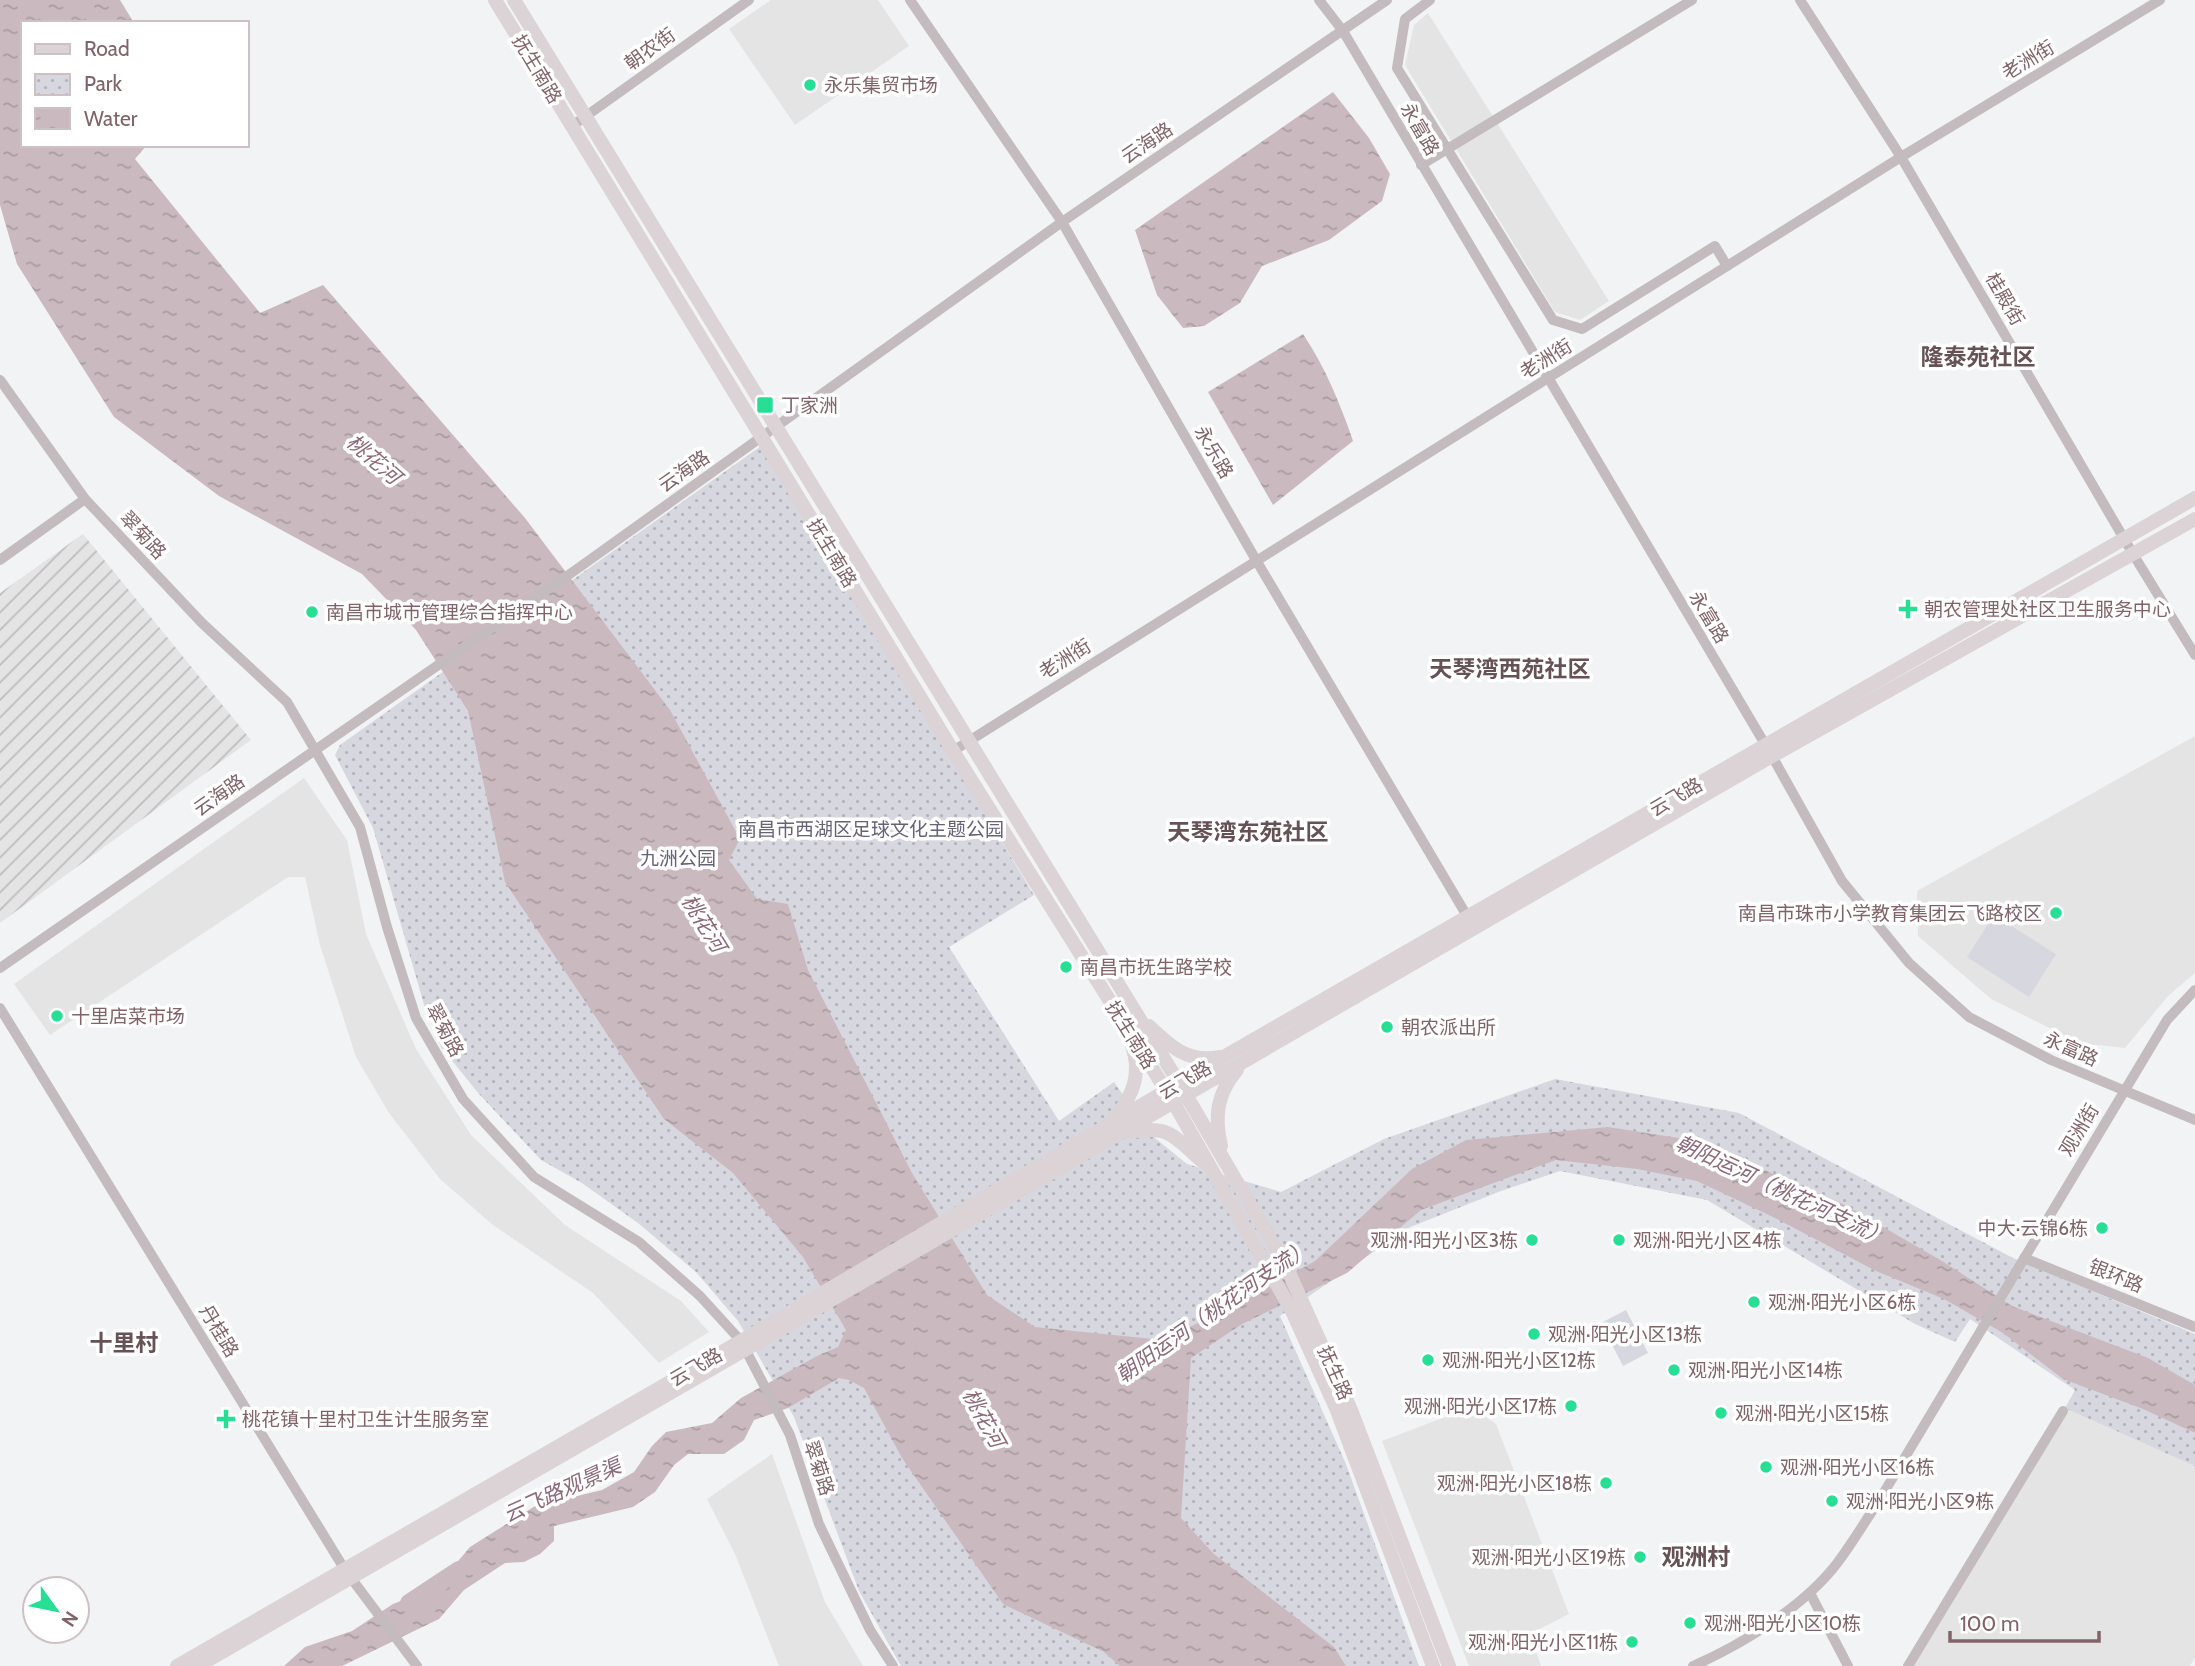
<svg xmlns="http://www.w3.org/2000/svg" width="2195" height="1666" font-family="Cabin,'Noto Sans SC',sans-serif">
<defs>
<pattern id="industrial-furrows" width="10" height="10" patternUnits="userSpaceOnUse" patternTransform="scale(1.75)"><rect width="10" height="10" fill="#e4e4e5"/><path d="M-1 1l2-2M0 10L10 0M9 11l2-2" fill="none" stroke="#bebcbe"/></pattern>
<pattern id="park-dots" width="8" height="8" patternUnits="userSpaceOnUse" patternTransform="scale(1.75)"><rect width="8" height="8" fill="#d7d7e0"/><path d="M2 2h.1M6 6h.1" fill="none" stroke="#b4b2ba" stroke-width="1.8" stroke-linecap="round"/></pattern>
<pattern id="water-ripples" width="26" height="14" patternUnits="userSpaceOnUse" patternTransform="scale(1.75)"><rect width="26" height="14" fill="#cabac0"/><path d="M2 4q2-2 4 0t4 0M15 11q2-2 4 0t4 0" fill="none" stroke="#a99ba0"/></pattern>
</defs>
<rect width="100%" height="100%" fill="#f1f3f5"/>
<!-- built -->
<g fill="#e4e4e5">
<path d="M 771,0 L 878,0 L 909,46 L 795,125 L 729,29 Z"/>
<path d="M 1428,13 L 1609,301 L 1580,320 L 1555,312 L 1405,65 L 1414,25 Z"/>
<path d="M 2195,736 L 2195,973 L 2168,996 L 2125,1048 L 2080,1043 L 1991,999 L 1918,936 L 1917,891 Z"/>
<path d="M 304,778 L 347,840 L 366,934 L 416,1049 L 471,1135 L 565,1225 L 681,1301 L 709,1332 L 659,1363 L 593,1293 L 493,1225 L 440,1179 L 389,1113 L 356,1057 L 320,945 L 305,877 L 288,877 L 50,1035 L 14,984 Z"/>
<path d="M 2077,1393 L 2195,1453 L 2195,1657 L 2190,1666 L 1910,1666 Z"/>
<path d="M 1471,1407 L 1496,1424 L 1569,1614 L 1530,1634 L 1541,1666 L 1469,1666 L 1382,1441 Z"/>
<path d="M 772,1454 L 825,1602 L 863,1666 L 779,1666 L 735,1554 L 707,1499 Z"/>
</g>
<!-- industrial -->
<path fill="url(#industrial-furrows)" d="M 83,534 L 251,740 L 0,923 L 0,593 Z"/>
<!-- green -->
<g fill="#d7d7e0">
<path d="M 1994,915 L 2056,954 L 2029,997 L 1967,957 Z"/>
<path d="M 1626,1310 L 1648,1353 L 1623,1366 L 1601,1323 Z"/>
</g>
<!-- park -->
<path fill="url(#park-dots)" d="M 761,446 L 1034,895 L 949,947 L 1059,1121 L 1114,1082 L 1150,1134 L 1187,1164 L 1281,1192 L 1384,1139 L 1555,1079 L 1739,1113 L 2013,1258 L 2195,1334 L 2195,1466 L 2065,1408 L 2075,1390 L 1970,1319 L 1955,1342 L 1915,1324 L 1707,1200 L 1560,1171 L 1501,1191 L 1408,1228 L 1280,1316 L 1346,1464 L 1419,1666 L 901,1666 L 859,1591 L 794,1417 L 738,1321 L 696,1272 L 638,1223 L 582,1183 L 541,1160 L 479,1094 L 441,1047 L 425,1008 L 373,828 L 335,755 L 340,745 Z"/>
<!-- water -->
<g fill="url(#water-ripples)">
<path d="M 0,0 L 120,0 L 134,23 L 23,23 L 23,145 L 147,145 L 135,159 L 260,313 L 323,285 L 525,518 L 670,710 L 740,839 L 729,860 L 757,899 L 788,904 L 808,970 L 912,1173 L 987,1295 L 1035,1327 L 1163,1340 L 1255,1295 L 1315,1261 L 1412,1169 L 1466,1140 L 1608,1127 L 1698,1141 L 1845,1205 L 1942,1261 L 2012,1306 L 2148,1358 L 2195,1385 L 2195,1433 L 2143,1409 L 2063,1379 L 2003,1333 L 1944,1299 L 1876,1271 L 1775,1218 L 1697,1181 L 1637,1169 L 1556,1160 L 1421,1210 L 1347,1273 L 1242,1324 L 1191,1358 L 1181,1518 L 1214,1554 L 1334,1647 L 1346,1666 L 1120,1666 L 1104,1652 L 1003,1604 L 902,1458 L 864,1388 L 849,1380 L 839,1378 L 788,1408 L 754,1420 L 744,1440 L 724,1454 L 688,1454 L 674,1465 L 655,1492 L 633,1507 L 554,1526 L 554,1541 L 540,1554 L 524,1562 L 505,1563 L 464,1590 L 439,1619 L 342,1666 L 284,1666 L 305,1647 L 352,1631 L 393,1604 L 436,1587 L 470,1547 L 535,1506 L 602,1490 L 634,1472 L 652,1446 L 666,1432 L 712,1423 L 741,1398 L 817,1356 L 838,1347 L 846,1330 L 803,1257 L 733,1173 L 664,1119 L 505,882 L 468,711 L 416,630 L 362,574 L 219,496 L 114,417 L 17,264 L 0,205 Z"/>
<path d="M 1333,92 L 1369,138 L 1390,174 L 1382,201 L 1329,240 L 1262,266 L 1240,303 L 1204,326 L 1183,328 L 1157,295 L 1135,230 Z"/>
<path d="M 1303,334 C 1325,367 1340,403 1353,441 L 1273,505 L 1208,392 Z"/>
</g>
<g fill="none" stroke-linecap="round" stroke-linejoin="round">
<!-- river -->
<path stroke="#cabac0" stroke-width="18" d="M 409,1603 L 459,1570"/>
<!-- minor -->
<g stroke="#c3bbbd" stroke-width="10">
<path d="M 910,0 L 1062,222 L 1256,560 L 1470,921"/>
<path d="M 1319,0 L 1343,31 L 1772,756 L 1842,881 L 1909,963 L 1969,1017 L 2051,1060 L 2195,1120"/>
<path d="M 1430,0 L 1405,19 L 1397,68 L 1553,320 L 1582,329 L 1715,246 L 1727,266"/>
<path d="M 1800,0 L 1901,157 L 2133,554 L 2195,655"/>
<path d="M 572,126 L 749,0"/>
<path d="M 1421,165 L 1692,0"/>
<path d="M 0,380 L 85,499 L 202,623 L 287,702 L 360,827 L 387,927 L 416,1018 L 463,1099 L 534,1177 L 639,1242 L 700,1296 L 741,1341 L 790,1435 L 819,1524 L 870,1630 L 893,1666"/>
<path d="M 0,560 L 85,499"/>
<path d="M 953,751 L 1901,157 L 2160,0"/>
<path d="M 0,968 L 577,569 L 1062,222 L 1387,0"/>
<path d="M 0,1008 L 345,1570 L 417,1666"/>
<path d="M 2024,1258 L 2195,1327"/>
<path d="M 1810,1593 L 1848,1666"/>
<path d="M 1693,1666 C 1743,1644 1805,1606 1838,1562 C 1853,1542 1866,1520 1880,1499 L 2167,1020 L 2195,990"/>
<path d="M 1908,1666 L 2063,1411"/>
</g>
<!-- major -->
<g stroke="#dbd3d5" stroke-width="14">
<path d="M 495,0 L 953,751 L 1174,1103 L 1293,1313 L 1336,1408 L 1433,1666"/>
<path d="M 514,0 L 1179,1083 L 1286,1266 L 1351,1410 L 1449,1666"/>
<path d="M 1149,1026 C 1171,1047 1188,1063 1219,1057"/>
<path d="M 1115,1117 C 1133,1096 1142,1073 1132,1046"/>
<path d="M 1130,1132 C 1171,1125 1173,1136 1203,1162"/>
<path d="M 1221,1146 C 1214,1117 1217,1093 1237,1070"/>
<path d="M 177,1666 L 741,1341 L 1227,1055 L 2195,498"/>
<path d="M 198,1666 L 1772,756 L 2195,519"/>
</g>
</g>
<!-- markers -->
<g fill="#27df94" stroke="#fff" stroke-width="2.5">
<circle cx="810" cy="85" r="7"/>
<rect x="756" y="396" width="18" height="18" rx="3.5"/>
<path d="M1904.5 598.5h7v7h7v7h-7v7h-7v-7h-7v-7h7z"/>
<circle cx="312" cy="612" r="7"/>
<circle cx="2056" cy="913" r="7"/>
<circle cx="1066" cy="967" r="7"/>
<circle cx="57" cy="1016" r="7"/>
<circle cx="1387" cy="1027" r="7"/>
<circle cx="2102" cy="1228" r="7"/>
<circle cx="1532" cy="1240" r="7"/>
<circle cx="1619" cy="1240" r="7"/>
<circle cx="1754" cy="1302" r="7"/>
<circle cx="1534" cy="1334" r="7"/>
<circle cx="1428" cy="1360" r="7"/>
<circle cx="1674" cy="1370" r="7"/>
<circle cx="1571" cy="1406" r="7"/>
<circle cx="1721" cy="1413" r="7"/>
<path d="M222.5 1408.5h7v7h7v7h-7v7h-7v-7h-7v-7h7z"/>
<circle cx="1766" cy="1467" r="7"/>
<circle cx="1606" cy="1483" r="7"/>
<circle cx="1832" cy="1501" r="7"/>
<circle cx="1640" cy="1557" r="7"/>
<circle cx="1690" cy="1623" r="7"/>
<circle cx="1632" cy="1642" r="7"/>
</g>
<g text-anchor="middle" dominant-baseline="central" stroke-width="7" stroke-linejoin="round" paint-order="stroke">
<!-- street labels -->
<g font-size="19" fill="#81646a" stroke="#fff">
<text transform="translate(650 49) rotate(-36)">朝农街</text>
<text transform="translate(2028 60) rotate(-31)">老洲街</text>
<text transform="translate(537 69) rotate(59)">抚生南路</text>
<text transform="translate(1420 129) rotate(60)">永富路</text>
<text transform="translate(1147 143) rotate(-34)">云海路</text>
<text transform="translate(2005 299) rotate(60)">桂殿街</text>
<text transform="translate(1546 359) rotate(-32)">老洲街</text>
<text transform="translate(1214 452) rotate(60)">永乐路</text>
<text transform="translate(684 471) rotate(-35)">云海路</text>
<text transform="translate(143 535) rotate(47)">翠菊路</text>
<text transform="translate(832 553) rotate(59)">抚生南路</text>
<text transform="translate(1709 617) rotate(59)">永富路</text>
<text transform="translate(1065 659) rotate(-32)">老洲街</text>
<text transform="translate(219 795) rotate(-35)">云海路</text>
<text transform="translate(1676 797) rotate(-30)">云飞路</text>
<text transform="translate(445 1030) rotate(62)">翠菊路</text>
<text transform="translate(1131 1035) rotate(58)">抚生南路</text>
<text transform="translate(2071 1049) rotate(24)">永富路</text>
<text transform="translate(1185 1080) rotate(-30)">云飞路</text>
<text transform="translate(2079 1130) rotate(-59)">观洲街</text>
<text transform="translate(2116 1276) rotate(22)">银环路</text>
<text transform="translate(219 1331) rotate(59)">丹桂路</text>
<text transform="translate(696 1367) rotate(-30)">云飞路</text>
<text transform="translate(1335 1373) rotate(66)">抚生路</text>
<text transform="translate(819 1468) rotate(72)">翠菊路</text>
</g>
<!-- poi labels -->
<g font-size="19" fill="#81646a" stroke="#fff" text-anchor="start">
<text x="824" y="85">永乐集贸市场</text>
<text x="781" y="405">丁家洲</text>
<text x="1924" y="609">朝农管理处社区卫生服务中心</text>
<text x="326" y="612">南昌市城市管理综合指挥中心</text>
<text x="2042" y="913" text-anchor="end">南昌市珠市小学教育集团云飞路校区</text>
<text x="1080" y="967">南昌市抚生路学校</text>
<text x="71" y="1016">十里店菜市场</text>
<text x="1401" y="1027">朝农派出所</text>
<text x="2088" y="1228" text-anchor="end">中大·云锦6栋</text>
<text x="1518" y="1240" text-anchor="end">观洲·阳光小区3栋</text>
<text x="1633" y="1240">观洲·阳光小区4栋</text>
<text x="1768" y="1302">观洲·阳光小区6栋</text>
<text x="1548" y="1334">观洲·阳光小区13栋</text>
<text x="1442" y="1360">观洲·阳光小区12栋</text>
<text x="1688" y="1370">观洲·阳光小区14栋</text>
<text x="1557" y="1406" text-anchor="end">观洲·阳光小区17栋</text>
<text x="1735" y="1413">观洲·阳光小区15栋</text>
<text x="242" y="1419">桃花镇十里村卫生计生服务室</text>
<text x="1780" y="1467">观洲·阳光小区16栋</text>
<text x="1592" y="1483" text-anchor="end">观洲·阳光小区18栋</text>
<text x="1846" y="1501">观洲·阳光小区9栋</text>
<text x="1626" y="1557" text-anchor="end">观洲·阳光小区19栋</text>
<text x="1704" y="1623">观洲·阳光小区10栋</text>
<text x="1618" y="1642" text-anchor="end">观洲·阳光小区11栋</text>
</g>
<!-- park labels -->
<g font-size="19" fill="#666378" stroke="#fff">
<text x="871" y="829">南昌市西湖区足球文化主题公园</text>
<text x="678" y="858">九洲公园</text>
</g>
<!-- water labels -->
<g font-size="21" font-style="italic" fill="#8c6977" stroke="#fff">
<text transform="translate(374 459) rotate(41)">桃花河</text>
<text transform="translate(704 923) rotate(58)">桃花河</text>
<text transform="translate(1782 1190) rotate(25)">朝阳运河（桃花河支流）</text>
<text transform="translate(1213 1311) rotate(-35)">朝阳运河（桃花河支流）</text>
<text transform="translate(984 1418) rotate(61)">桃花河</text>
<text transform="translate(562 1490) rotate(-24)">云飞路观景渠</text>
</g>
<!-- quarter labels -->
<g font-size="23" font-weight="bold" fill="#665256" stroke="#fff">
<text x="1978" y="357">隆泰苑社区</text>
<text x="1510" y="669">天琴湾西苑社区</text>
<text x="1248" y="832">天琴湾东苑社区</text>
<text x="124" y="1343">十里村</text>
<text x="1696" y="1557">观洲村</text>
</g>
</g>
<!-- legend -->
<rect x="21" y="21" width="228" height="126" fill="#ffffff" stroke="#cdc1c3" stroke-width="2"/>
<rect x="35" y="44" width="35" height="10" fill="#dbd3d5" stroke="#cdc1c3" stroke-width="2"/>
<text x="84" y="56" font-size="21" fill="#81646a">Road</text>
<rect x="35" y="74" width="35" height="21" fill="url(#park-dots)" stroke="#cdc1c3" stroke-width="2"/>
<text x="84" y="91" font-size="21" fill="#81646a">Park</text>
<rect x="35" y="108" width="35" height="21" fill="url(#water-ripples)" stroke="#cdc1c3" stroke-width="2"/>
<text x="84" y="126" font-size="21" fill="#81646a">Water</text>
<!-- north arrow -->
<g transform="translate(56 1610) rotate(123)"><circle r="33" fill="#ffffff" stroke="#cdc1c3" stroke-width="2"/>
<path d="M0-5L12 26L0 18L-12 26Z" fill="#27df94"/>
<text y="-10" font-size="19" font-weight="bold" text-anchor="middle" fill="#81646a">N</text>
</g>
<!-- scale -->
<path d="M1950 1631v10h149v-10" fill="none" stroke="#81646a" stroke-width="3.5"/>
<text x="1960" y="1631" font-size="21" fill="#81646a" stroke="#ffffff" stroke-width="5" paint-order="stroke">100 m</text>
</svg>
